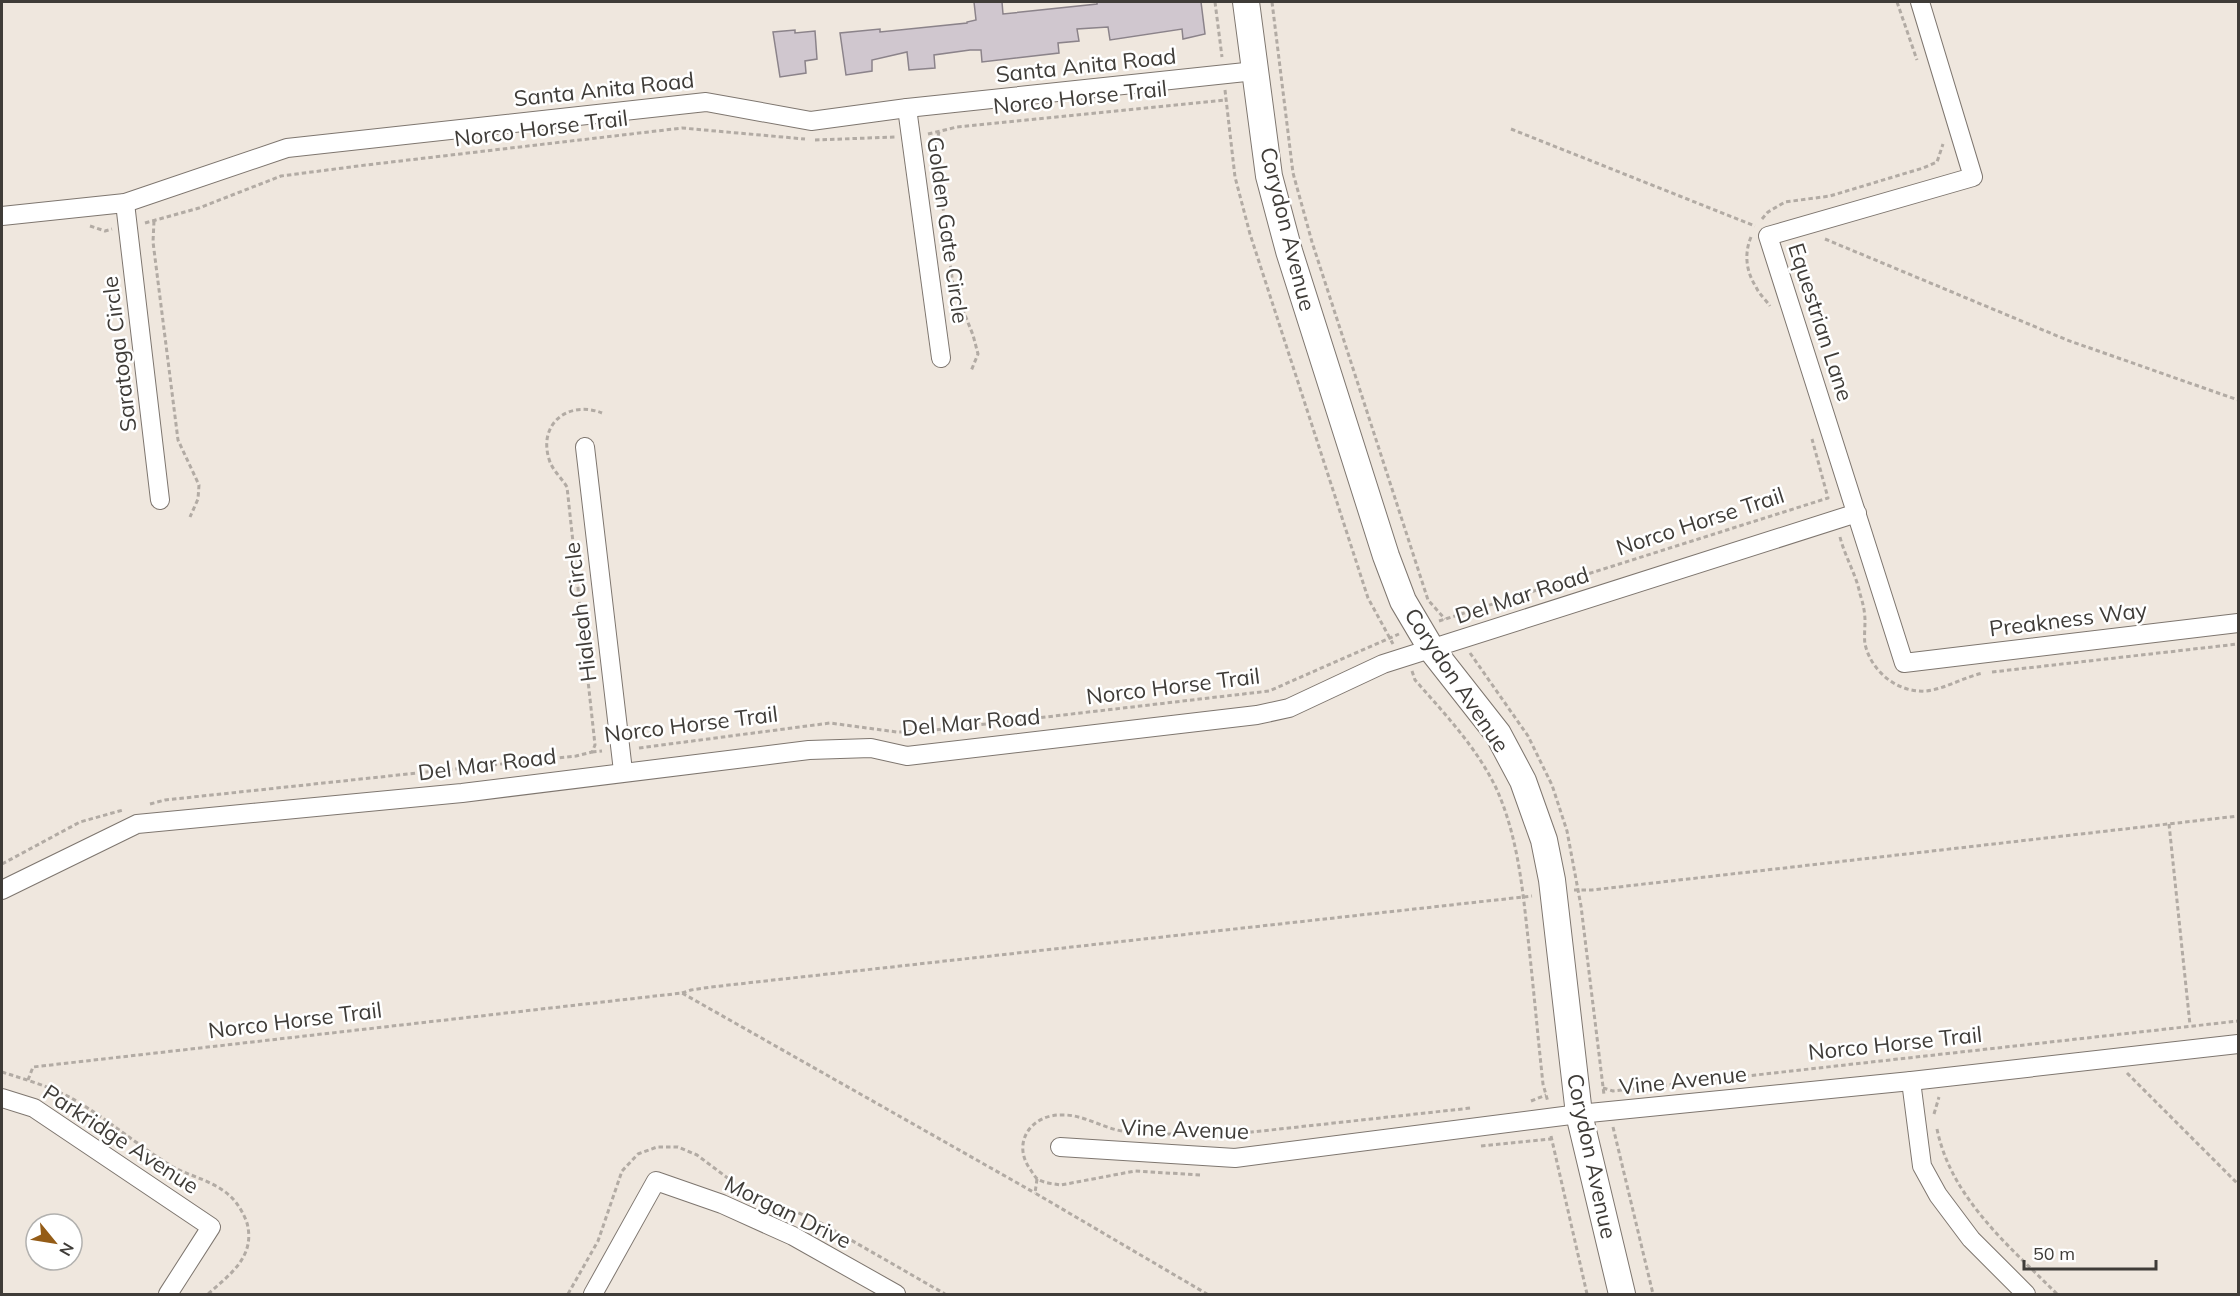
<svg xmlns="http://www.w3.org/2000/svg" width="2240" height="1296" font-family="Mulish,sans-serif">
<rect width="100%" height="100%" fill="#efe7de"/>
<!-- building -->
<g fill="#d0c7cf" stroke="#8b838a" stroke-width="1.5">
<path d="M 974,2 L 1002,2 L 1003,14 L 1097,4 L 1097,2 L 1201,2 L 1205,34 L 1183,39 L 1182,29 L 1110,40 L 1108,27 L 1077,29 L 1079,41 L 1058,43 L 1059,53 L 982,62 L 981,50 L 970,50 L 934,55 L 935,68 L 909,70 L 907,52 L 872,60 L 872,71 L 846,75 L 840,33 L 880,29 L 880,32 L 967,23 L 967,22 L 976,20 Z"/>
<path d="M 795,30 L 795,33 L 815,31 L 817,59 L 805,61 L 806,73 L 780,77 L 773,32 Z"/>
</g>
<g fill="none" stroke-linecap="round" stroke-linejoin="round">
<defs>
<g id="minor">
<path d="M 1920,2 L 1973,177 L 1768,236 L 1904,663 L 2238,623"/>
<path d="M 907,108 L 941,358"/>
<path d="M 125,203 L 160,500"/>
<path d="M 2,216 L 125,203 L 287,148 L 706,102 L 811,121 L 907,108 L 1255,71"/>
<path d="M 585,447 L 623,771"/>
<path d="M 2,890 L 137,824 L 462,793 L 809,750 L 871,748 L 907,756 L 1257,715 L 1289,708 L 1383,664 L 1857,513"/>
<path d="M 1911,1081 L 1922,1166 L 1938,1195 L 1971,1239 L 2026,1294"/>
<path d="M 2,1098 L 34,1108 L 211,1227 L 168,1294"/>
<path d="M 1060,1147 L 1235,1158 L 1579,1114 L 1911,1081 L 2238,1044"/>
<path d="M 593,1294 L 656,1181 L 722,1204 L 793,1236 L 896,1294"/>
</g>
<path id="secondary" d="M 1246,2 L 1269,176 L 1289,251 L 1386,556 L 1403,601 L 1432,650 L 1498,734 L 1523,781 L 1544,840 L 1552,880 L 1579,1114 L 1622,1294"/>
</defs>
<!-- minor casing -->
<use href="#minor" stroke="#7e766f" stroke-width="20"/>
<!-- secondary casing -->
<use href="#secondary" stroke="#7e766f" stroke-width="28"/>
<!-- path -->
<g stroke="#b2aba4" stroke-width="3" stroke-dasharray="4.5 3" stroke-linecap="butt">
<path d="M 1215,2 L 1222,57"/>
<path d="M 1272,2 L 1293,173 L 1312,242 L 1428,600 L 1445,619"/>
<path d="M 1897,2 L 1917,60"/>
<path d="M 1225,90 L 1235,177 L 1250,234 L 1368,598 L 1393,644"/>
<path d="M 1511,129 L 1755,226"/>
<path d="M 939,132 L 936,145 L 939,177 L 953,285 L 973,335 L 978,354 L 971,371"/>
<path d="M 928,134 L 957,127 L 1225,100"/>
<path d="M 815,140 L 895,137"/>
<path d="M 1762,219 L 1768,212 L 1785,202 L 1830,196 L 1923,168 L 1937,162 L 1943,144"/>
<path d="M 154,221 L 153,242 L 178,440 L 199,485 L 198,499 L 190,517"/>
<path d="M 145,223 L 199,208 L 281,176 L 366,165 L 682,128 L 805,139"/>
<path d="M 90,226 L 105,231 L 112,229"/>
<path d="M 1751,237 C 1744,254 1746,271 1756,287 C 1759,294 1766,300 1770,306"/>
<path d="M 1825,239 L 2067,340 L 2238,400"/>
<path d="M 1840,537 C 1845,557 1856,574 1860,594 C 1863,603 1865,612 1865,621 C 1865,628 1864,637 1865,644 C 1871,671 1897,693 1926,691 C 1945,689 1964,677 1983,673"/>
<path d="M 1439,621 L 1828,498 L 1812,439"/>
<path d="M 1470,653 L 1528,736 L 1552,785 L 1567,831 L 1581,906 L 1604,1095"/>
<path d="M 1412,671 L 1415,680 C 1445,714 1478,749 1497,790 C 1519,840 1523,894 1529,947 C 1534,993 1538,1038 1543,1084 L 1548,1102"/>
<path d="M 1992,672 L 2238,644"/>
<path d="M 639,748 L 830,723 L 897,732 L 926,731 L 1269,691 L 1399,634"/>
<path d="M 592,752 L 602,751"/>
<path d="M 150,804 L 165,800 L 576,756 L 592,752 L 595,745 L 567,487 C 561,477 552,470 549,459 C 538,423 569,400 602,413"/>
<path d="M 2169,824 L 2190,1025"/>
<path d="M 2,864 L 80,822 L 123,810"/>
<path d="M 1574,890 L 1592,890 L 2238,816"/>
<path d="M 682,993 L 691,990 L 711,987 L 1532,896"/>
<path d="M 2,1072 C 27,1080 55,1088 78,1102 C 111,1122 140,1147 173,1167 C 192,1177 214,1181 230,1196 C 237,1202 244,1214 247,1223 C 256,1257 229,1275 208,1294"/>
<path d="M 2127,1073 L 2238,1184"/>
<path d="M 28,1080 L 33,1067 L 682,993 L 1035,1193"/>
<path d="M 1603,1088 L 1613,1091 L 2238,1021"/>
<path d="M 1531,1101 L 1546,1095"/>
<path d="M 1934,1114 L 1939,1097"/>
<path d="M 1613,1127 L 1653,1294"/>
<path d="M 1937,1129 C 1951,1198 2009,1246 2057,1294"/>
<path d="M 1122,1131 C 1103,1128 1084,1115 1064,1115 C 1032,1113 1011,1142 1030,1169 C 1033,1173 1035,1178 1039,1180 C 1045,1183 1054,1184 1061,1185 L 1135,1171 L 1200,1175"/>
<path d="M 1167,1134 L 1225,1135 L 1471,1108"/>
<path d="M 1551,1136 L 1587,1294"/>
<path d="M 1481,1146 L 1551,1139"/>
<path d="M 1037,1179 L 1035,1193 L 1207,1294"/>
<path d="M 568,1294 L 598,1241 L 622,1171 L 638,1154 L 657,1147 L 678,1147 L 697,1155 L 737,1185 L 823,1224 L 945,1294"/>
</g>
<!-- minor -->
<use href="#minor" stroke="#fff" stroke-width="18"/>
<!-- secondary -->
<use href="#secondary" stroke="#fff" stroke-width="26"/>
</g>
<g text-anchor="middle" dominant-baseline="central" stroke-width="5" stroke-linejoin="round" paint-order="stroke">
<!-- street labels -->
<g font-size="22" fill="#3f3c38" stroke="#fff">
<text transform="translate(1086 65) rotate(-6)">Santa Anita Road</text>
<text transform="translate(604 89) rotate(-6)">Santa Anita Road</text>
<text transform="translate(1080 97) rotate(-6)">Norco Horse Trail</text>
<text transform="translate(541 128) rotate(-7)">Norco Horse Trail</text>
<text transform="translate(1288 229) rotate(76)">Corydon Avenue</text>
<text transform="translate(948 230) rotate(82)">Golden Gate Circle</text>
<text transform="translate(1821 322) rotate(72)">Equestrian Lane</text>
<text transform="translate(119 354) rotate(-97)">Saratoga Circle</text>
<text transform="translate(1700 521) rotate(-18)">Norco Horse Trail</text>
<text transform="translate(1522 595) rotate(-18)">Del Mar Road</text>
<text transform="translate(580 612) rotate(-97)">Hialeah Circle</text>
<text transform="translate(2068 619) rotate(-7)">Preakness Way</text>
<text transform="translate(1457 680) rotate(56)">Corydon Avenue</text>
<text transform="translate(1173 686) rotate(-7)">Norco Horse Trail</text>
<text transform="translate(971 722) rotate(-5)">Del Mar Road</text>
<text transform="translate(691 724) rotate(-7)">Norco Horse Trail</text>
<text transform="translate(487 764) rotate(-7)">Del Mar Road</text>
<text transform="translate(295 1020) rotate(-7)">Norco Horse Trail</text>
<text transform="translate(1895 1043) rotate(-6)">Norco Horse Trail</text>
<text transform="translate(1683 1080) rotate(-6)">Vine Avenue</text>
<text transform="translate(1185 1129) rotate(2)">Vine Avenue</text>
<text transform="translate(121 1139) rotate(33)">Parkridge Avenue</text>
<text transform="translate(1592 1156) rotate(78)">Corydon Avenue</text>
<text transform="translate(788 1212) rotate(26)">Morgan Drive</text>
</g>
</g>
<!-- border -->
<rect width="2240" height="1296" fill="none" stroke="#3f3c38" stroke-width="6"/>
<!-- north arrow -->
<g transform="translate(54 1242) rotate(120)"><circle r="28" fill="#ffffff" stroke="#b2b1af" stroke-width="1.5"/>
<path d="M0-4.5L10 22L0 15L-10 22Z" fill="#945c17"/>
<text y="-9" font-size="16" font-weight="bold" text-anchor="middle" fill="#3f3c38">N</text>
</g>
<!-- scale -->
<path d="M2024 1260v9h132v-9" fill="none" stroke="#3f3c38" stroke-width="3"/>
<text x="2033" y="1260" font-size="18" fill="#3f3c38" stroke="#ffffff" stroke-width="4.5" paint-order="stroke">50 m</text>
</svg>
